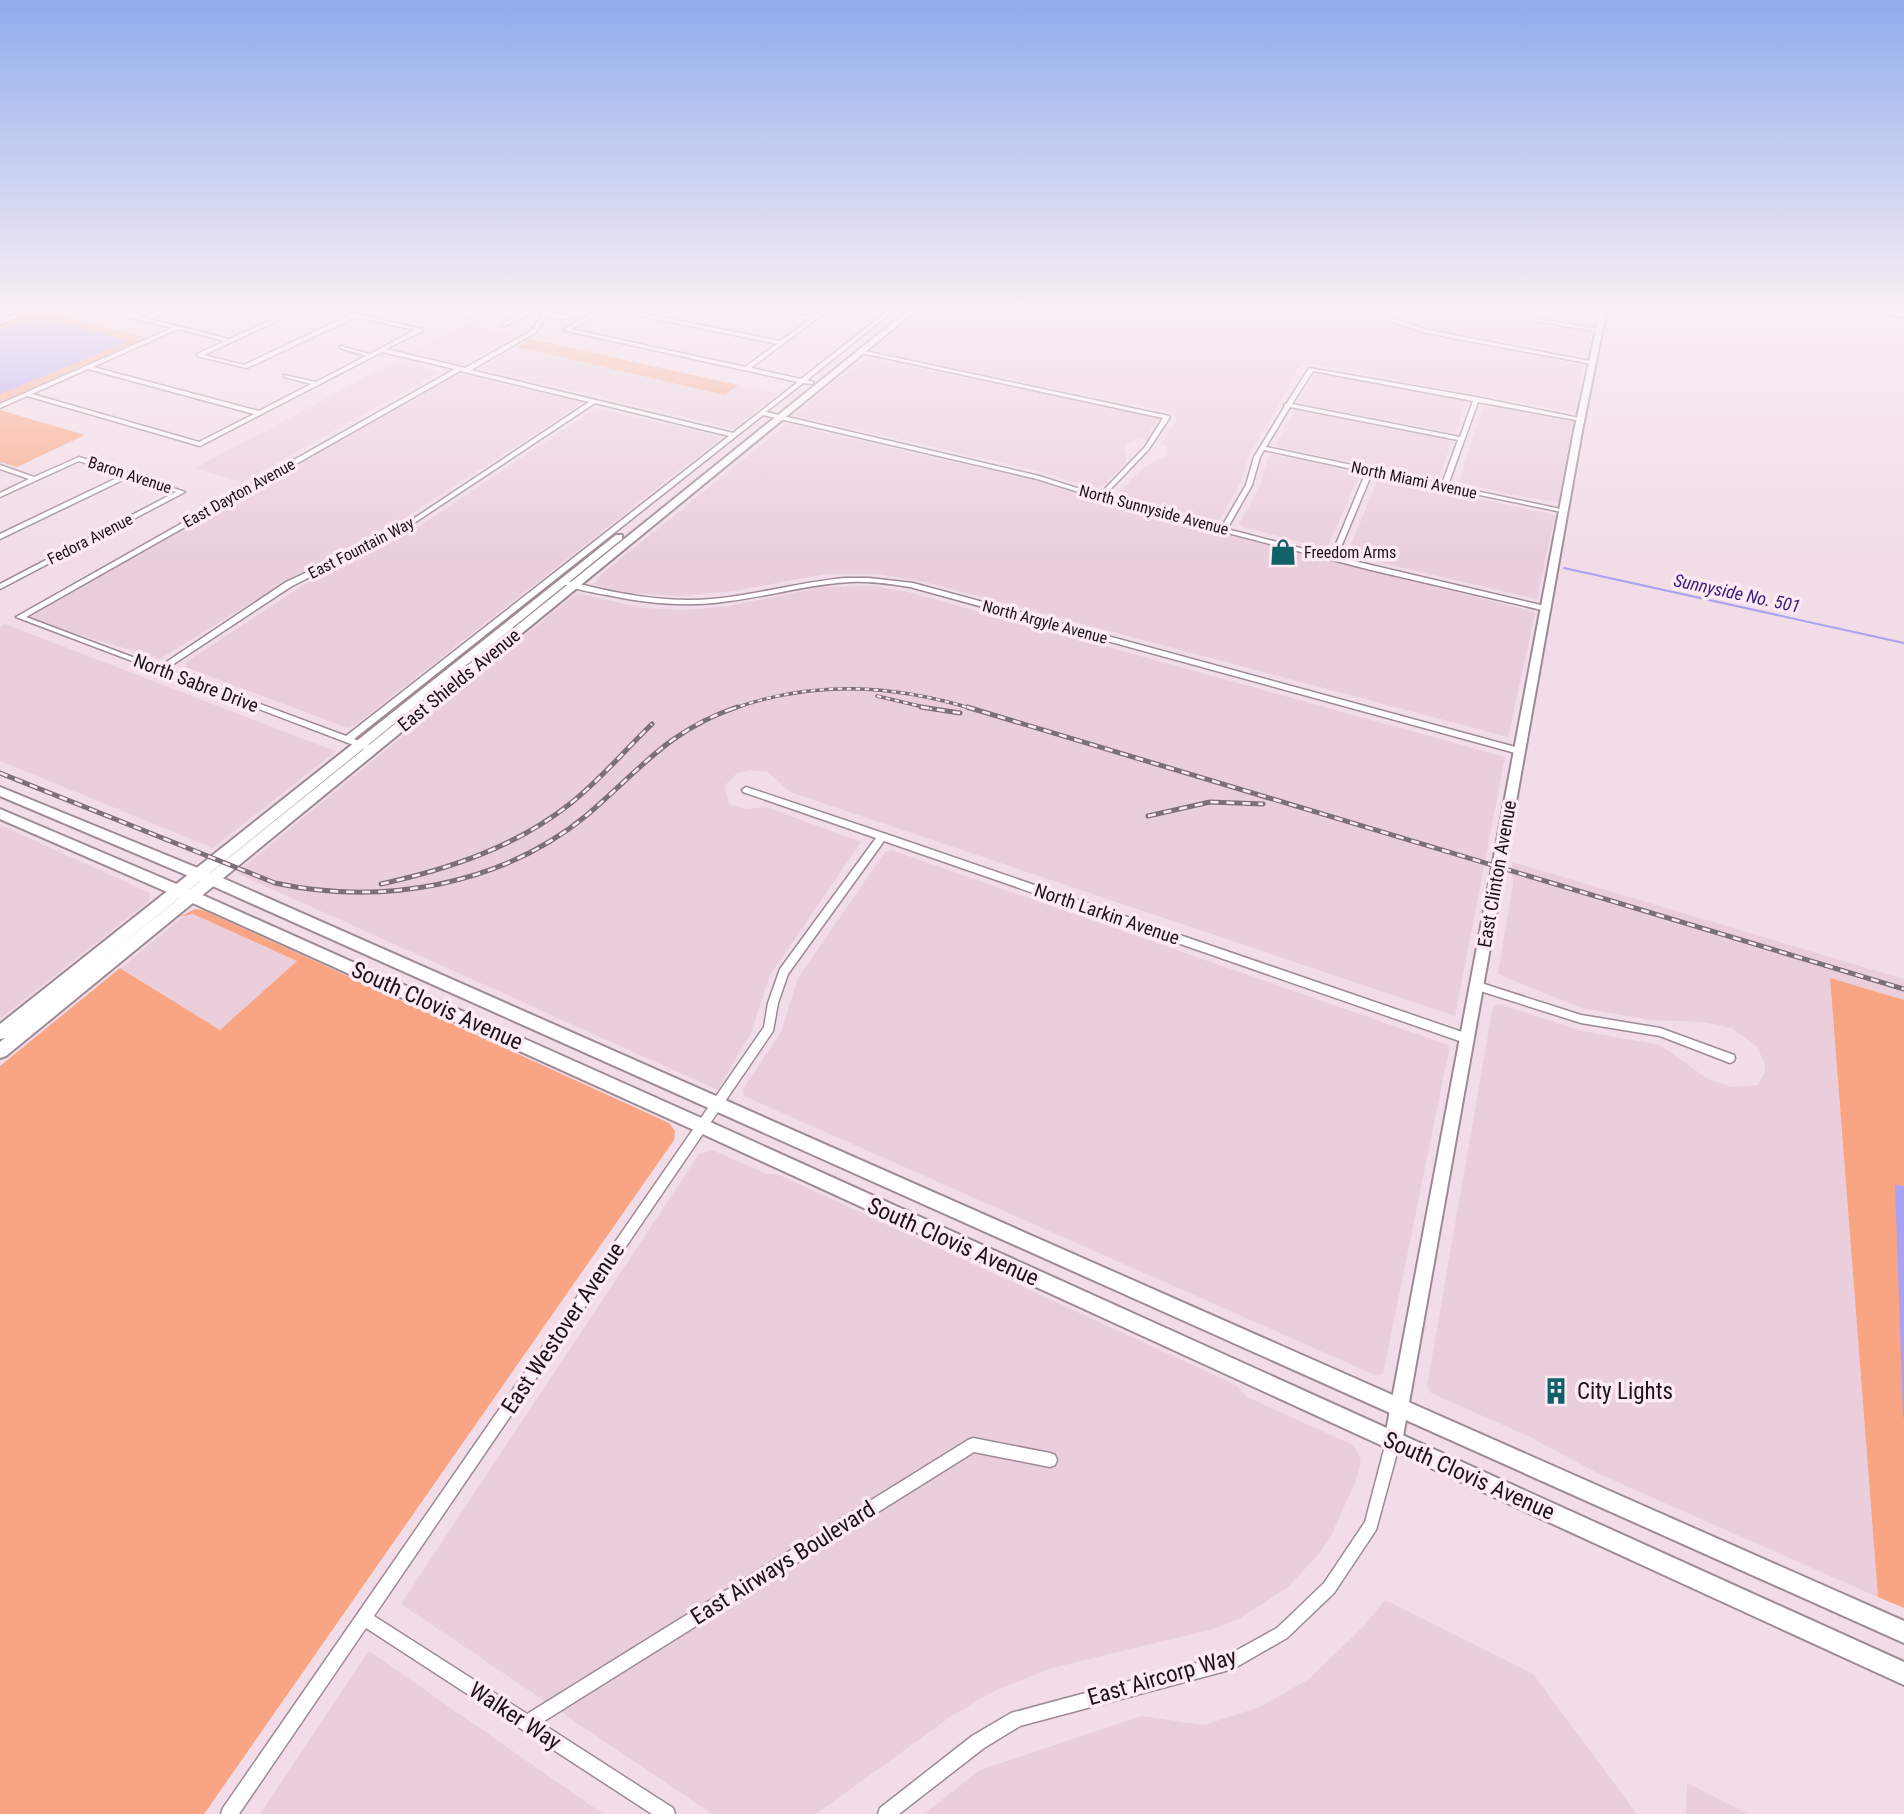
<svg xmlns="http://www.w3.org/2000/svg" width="1904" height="1814" font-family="'Roboto Condensed',sans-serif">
<rect width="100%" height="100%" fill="#f1dce7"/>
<!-- built -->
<g fill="#eacedc">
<path d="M 926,307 L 1341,307 L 1427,335 L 1584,365 L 1575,411 L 1570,412 L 1312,364 L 1301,365 L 1248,458 L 1241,481 L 1220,519 L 1214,520 L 1138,503 L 1119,497 L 1117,494 L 1145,466 L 1168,455 L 1167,447 L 1161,443 L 1177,419 L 1172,412 L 875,352 L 873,349 Z"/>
<path d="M 1413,307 L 1442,307 L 1587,331 L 1591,332 L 1586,355 L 1426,328 L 1402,320 Z"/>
<path d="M 1478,307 L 1595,307 L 1592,324 L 1588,325 Z"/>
<path d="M 466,324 L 516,335 L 461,364 L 412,353 Z"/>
<path d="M 517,347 L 725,395 L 738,385 L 777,394 L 734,429 L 480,368 Z"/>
<path d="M 867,358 L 1155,417 L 1158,419 L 1149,432 L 1157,434 L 1153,440 L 1139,439 L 1127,443 L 1124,447 L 1127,462 L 1101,487 L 1094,488 L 1035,470 L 796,416 L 795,414 L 862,359 Z"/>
<path d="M 400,359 L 440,372 L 242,482 L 195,468 Z"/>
<path d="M 1320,373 L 1461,400 L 1465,402 L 1455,431 L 1450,432 L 1303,404 L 1300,401 L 1315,374 Z"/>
<path d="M 458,374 L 584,402 L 406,517 L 284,582 L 160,659 L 25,618 Z"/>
<path d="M 1483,405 L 1573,422 L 1558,502 L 1507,494 L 1459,482 Z"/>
<path d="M 596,408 L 722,437 L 353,727 L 348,728 L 185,667 L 186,662 L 307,583 L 415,529 Z"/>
<path d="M 1295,410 L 1447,440 L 1451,443 L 1439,477 L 1434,479 L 1279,447 L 1276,444 Z"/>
<path d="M 787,424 L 1045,483 L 1108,505 L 1532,611 L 1535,614 L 1508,737 L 921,581 L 878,574 L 825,574 L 733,591 L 680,596 L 626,593 L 594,585 L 599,576 Z"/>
<path d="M 1275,455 L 1355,472 L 1359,475 L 1328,546 L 1320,547 L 1243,527 L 1239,524 L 1261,484 L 1266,462 L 1269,456 Z"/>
<path d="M 1384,478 L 1555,515 L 1537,599 L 1352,556 L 1348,552 L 1378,479 Z"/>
<path d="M 874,586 L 908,592 L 1505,757 L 1455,1016 L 790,792 L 768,772 L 751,770 L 737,773 L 724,786 L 729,804 L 744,809 L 766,807 L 861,842 L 770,975 L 751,1033 L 718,1090 L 236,873 L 574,595 L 580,594 L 643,608 L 684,610 L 729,606 L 822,587 Z"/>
<path d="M 5,624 L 327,748 L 336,751 L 213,848 L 0,761 L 0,627 Z"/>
<path d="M 0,825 L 150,893 L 149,901 L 0,1019 Z"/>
<path d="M 891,850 L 1448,1045 L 1449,1050 L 1383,1374 L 1375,1375 L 744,1096 L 743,1089 L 781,1032 L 798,978 L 885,852 Z"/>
<path d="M 1512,862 L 1904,979 L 1904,1001 L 1830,980 L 1878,1597 L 1599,1474 L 1530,1437 L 1431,1393 L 1427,1386 L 1493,1006 L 1499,1004 L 1582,1031 L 1660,1045 L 1708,1079 L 1732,1087 L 1757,1085 L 1765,1073 L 1765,1063 L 1756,1046 L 1732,1028 L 1703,1022 L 1651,1020 L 1581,1008 L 1498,974 L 1513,885 Z"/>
<path d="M 193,914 L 297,961 L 220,1030 L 121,968 L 181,918 Z"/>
<path d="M 712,1150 L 767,1174 L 777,1174 L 1236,1385 L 1247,1397 L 1353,1445 L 1361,1460 L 1356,1480 L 1330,1538 L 1316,1557 L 1287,1588 L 1240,1618 L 1213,1629 L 1052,1668 L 996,1690 L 953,1715 L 816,1814 L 712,1814 L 401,1604 L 699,1154 Z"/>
<path d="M 1385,1600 L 1533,1674 L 1637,1814 L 924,1814 L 980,1770 L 1141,1716 L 1204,1725 L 1260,1707 L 1309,1679 L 1365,1625 Z"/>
<path d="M 369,1651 L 603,1814 L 260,1814 Z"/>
<path d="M 1687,1783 L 1748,1814 L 1686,1814 Z"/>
</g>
<!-- green -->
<g fill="#f9a583">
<path d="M 38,310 L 147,338 L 0,402 L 0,325 Z"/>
<path d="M 531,339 L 738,385 L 725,395 L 517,347 Z"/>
<path d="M 0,410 L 85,435 L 17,467 L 0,462 Z"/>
<path d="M 195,909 L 203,910 L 669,1123 L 675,1131 L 674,1140 L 204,1814 L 0,1814 L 0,1066 L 120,968 L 220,1030 L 297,961 L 193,914 L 179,917 Z"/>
<path d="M 1830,978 L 1904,1000 L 1904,1608 L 1878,1597 Z"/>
</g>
<!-- water -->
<g fill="#aba1f2">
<path d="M 45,318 L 125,340 L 122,344 L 0,394 L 0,329 L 29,319 Z"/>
<path d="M 1895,1185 L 1904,1186 L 1904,1419 L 1903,1416 Z"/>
</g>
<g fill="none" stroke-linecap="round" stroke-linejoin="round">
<!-- stream -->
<path stroke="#aba1f2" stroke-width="2" d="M 1564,568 L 1904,643"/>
<defs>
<g id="minor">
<path d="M 37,307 L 43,307 L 0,324 L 0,320 Z"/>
<path d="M 96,307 L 102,307 L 144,317 L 170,307 L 175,307 L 149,319 L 229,339 L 302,307 L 307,307 L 204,355 L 244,365 L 350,315 L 317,307 L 325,307 L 422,329 L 422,331 L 386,349 L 465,368 L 531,331 L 542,316 L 539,315 L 543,314 L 543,311 L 536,310 L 505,326 L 500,325 L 530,309 L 522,308 L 522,307 L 546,308 L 565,307 L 565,308 L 549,311 L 548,314 L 571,316 L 573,317 L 573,319 L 546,317 L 535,333 L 471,370 L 733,433 L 798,382 L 563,330 L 603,307 L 611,307 L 780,341 L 810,320 L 754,309 L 752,307 L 759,307 L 813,317 L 827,307 L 832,307 L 751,368 L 801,379 L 893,307 L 898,307 L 807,380 L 813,382 L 813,384 L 803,383 L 766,412 L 1039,476 L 1099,495 L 1145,447 L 1163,418 L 857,352 L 860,350 L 1169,416 L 1170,417 L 1149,449 L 1104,496 L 1221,528 L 1246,485 L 1254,457 L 1285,406 L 1284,405 L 1287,403 L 1309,368 L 1476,397 L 1584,419 L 1581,421 L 1478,402 L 1448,485 L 1565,510 L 1567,511 L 1567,513 L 1372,473 L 1337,557 L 1549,607 L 1550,609 L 1546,611 L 1371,570 L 1123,506 L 1037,479 L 763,415 L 354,739 L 375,747 L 376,749 L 375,751 L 372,752 L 16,617 L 455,369 L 382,352 L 200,446 L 27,396 L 0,408 L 0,404 L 172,328 L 96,308 ZM 607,309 L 777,344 L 745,367 L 571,329 ZM 356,317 L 415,330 L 370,354 L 340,346 L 340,348 L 366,356 L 316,382 L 284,375 L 284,377 L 311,384 L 259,411 L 93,367 L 178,329 L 225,341 L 197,354 L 197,356 L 247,368 ZM 88,369 L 254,414 L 199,442 L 32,394 ZM 460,371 L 589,402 L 395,531 L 286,582 L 159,667 L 26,617 ZM 1313,371 L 1473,401 L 1460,437 L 1292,404 ZM 595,403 L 729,436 L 346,736 L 166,669 L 292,586 L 399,533 ZM 1290,407 L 1458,440 L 1442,484 L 1266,447 ZM 1264,450 L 1366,472 L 1331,556 L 1227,529 L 1252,485 L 1260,457 Z"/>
<path d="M 235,307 L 241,307 L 231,310 L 231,308 Z"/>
<path d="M 412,307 L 419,307 L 416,309 Z"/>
<path d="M 449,307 L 455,307 L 446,312 L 442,312 L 442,310 Z"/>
<path d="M 491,307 L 497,307 L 475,319 L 470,318 Z"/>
<path d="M 1351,307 L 1358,307 L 1387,316 L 1400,307 L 1405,307 L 1392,318 L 1427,330 L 1595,362 L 1592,364 L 1426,333 Z"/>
<path d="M 1455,307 L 1465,307 L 1603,330 L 1600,332 Z"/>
<path d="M 79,457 L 185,492 L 0,589 L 0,584 L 176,492 L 129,477 L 0,539 L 0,534 L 123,475 L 79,461 L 0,497 L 0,493 L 29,479 L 0,469 L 0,465 L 34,477 Z"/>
<path d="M 845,578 L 869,578 L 913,583 L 1519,748 L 1523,751 L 1519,754 L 910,587 C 890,584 871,581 851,582 C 810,584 770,596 729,601 C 690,607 650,604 612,596 C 595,593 575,590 560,582 L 564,580 C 613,593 661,603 712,599 C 757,595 800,582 845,578 Z"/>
<path d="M 746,787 L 886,834 L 1468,1034 L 1472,1036 L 1473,1039 L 1472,1042 L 1468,1044 L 884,841 L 788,974 L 778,1003 L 773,1031 L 374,1616 L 527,1714 L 968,1440 L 973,1438 L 1050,1453 L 1055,1455 L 1057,1460 L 1055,1465 L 1050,1467 L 974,1452 L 541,1723 L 673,1808 L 675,1814 L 652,1814 L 366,1628 L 239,1814 L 221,1814 L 223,1808 L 764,1027 L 768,1003 L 780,969 L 876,838 L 743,792 L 742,790 Z"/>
<path d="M 1478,982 L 1581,1015 L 1660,1028 L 1734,1055 L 1735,1058 L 1734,1061 L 1730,1063 L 1660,1036 L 1581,1023 L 1474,989 L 1473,986 L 1474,983 Z"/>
<path d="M 1393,1435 L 1398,1437 L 1400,1442 L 1376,1530 L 1334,1593 L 1287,1638 L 1233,1669 L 1020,1726 L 984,1748 L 899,1814 L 878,1814 L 880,1808 L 972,1736 L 1011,1713 L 1230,1654 L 1277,1628 L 1324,1583 L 1365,1522 L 1386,1442 L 1388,1437 Z"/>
</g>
<path id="tertiary" d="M 1601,307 L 1607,307 L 1582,431 L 1402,1442 L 1399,1448 L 1393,1451 L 1387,1448 L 1384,1442 L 1574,431 Z"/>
<g id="secondary">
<path d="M 912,307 L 920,307 L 6,1056 L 0,1058 L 0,1042 L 5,1038 L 0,1039 L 0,1024 L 616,535 L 622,535 L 622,539 L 90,970 Z"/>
<path d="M 1846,307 L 1862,307 L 1904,313 L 1904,317 Z"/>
</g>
<g id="primary">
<path d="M 0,787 L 227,880 L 1904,1621 L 1904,1643 L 217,888 L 0,796 Z"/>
<path d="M 0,809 L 207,897 L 708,1121 L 1904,1662 L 1904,1685 L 696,1131 L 197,905 L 0,819 Z"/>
</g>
</defs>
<!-- minor casing -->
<use href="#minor" stroke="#9d8a94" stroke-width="3"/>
<!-- tertiary casing -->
<use href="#tertiary" stroke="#9d8a94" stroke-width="4"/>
<!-- secondary casing -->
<use href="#secondary" stroke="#9d8a94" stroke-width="4"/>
<!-- primary casing -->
<use href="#primary" stroke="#9d8a94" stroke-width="4"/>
<!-- minor -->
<use href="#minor" fill="#fff" fill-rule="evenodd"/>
<!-- tertiary -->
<use href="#tertiary" fill="#fff" fill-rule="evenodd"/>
<!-- secondary -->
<use href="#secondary" fill="#fff" fill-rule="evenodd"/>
<!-- primary -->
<use href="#primary" fill="#fff" fill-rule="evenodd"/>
<defs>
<g id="rail-far1">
<path d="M 877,696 L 932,709"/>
<path d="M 732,709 C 813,680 891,684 973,709"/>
</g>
<g id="rail">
<path d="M 921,707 L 960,713"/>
<path d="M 967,707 L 1904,989"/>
<path d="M 0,773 L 275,883 C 381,906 501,886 587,815 C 640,770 667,731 737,707"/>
<path d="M 1148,816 L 1210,802 L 1263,804"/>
<path d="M 381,884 C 449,869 516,847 571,803 C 601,779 625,750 652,724"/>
</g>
</defs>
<!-- rail-far1 casing -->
<use href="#rail-far1" stroke="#7d6f76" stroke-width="3.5"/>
<!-- rail casing -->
<use href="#rail" stroke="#7d6f76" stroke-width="5"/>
<!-- rail-far1 -->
<use href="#rail-far1" stroke="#feeaf4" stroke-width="2" stroke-dasharray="4.5" stroke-linecap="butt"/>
<!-- rail -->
<use href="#rail" stroke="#feeaf4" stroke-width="2.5" stroke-dasharray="8" stroke-linecap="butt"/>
</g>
<!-- sky -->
<linearGradient id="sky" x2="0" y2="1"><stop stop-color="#8facec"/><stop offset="0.55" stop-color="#f9eff4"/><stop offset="1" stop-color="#f9eff4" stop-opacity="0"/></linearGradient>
<rect width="1904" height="561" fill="url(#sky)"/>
<!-- icons -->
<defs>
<symbol id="shop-bare" viewBox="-9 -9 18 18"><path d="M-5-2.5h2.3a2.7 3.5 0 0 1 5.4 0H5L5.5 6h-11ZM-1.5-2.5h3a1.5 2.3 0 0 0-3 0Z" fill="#116168" stroke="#feeaf4" stroke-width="2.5" paint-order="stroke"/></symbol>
<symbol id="building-bare" viewBox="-9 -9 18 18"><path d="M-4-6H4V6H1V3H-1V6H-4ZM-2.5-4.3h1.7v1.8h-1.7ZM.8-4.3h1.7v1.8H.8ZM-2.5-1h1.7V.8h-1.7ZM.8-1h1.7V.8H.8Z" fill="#116168" stroke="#feeaf4" stroke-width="2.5" paint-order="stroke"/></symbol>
</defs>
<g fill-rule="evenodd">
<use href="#shop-bare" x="1264" y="533" width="38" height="38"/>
<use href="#building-bare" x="1537" y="1372" width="38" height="38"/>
</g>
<g text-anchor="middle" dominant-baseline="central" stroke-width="7" stroke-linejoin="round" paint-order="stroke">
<!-- far-street labels -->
<g font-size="16" fill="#1b1418" stroke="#feeaf4">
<text transform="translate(130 475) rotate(18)">Baron Avenue</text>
<text transform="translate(1414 480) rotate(12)">North Miami Avenue</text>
<text transform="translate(239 493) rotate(-29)">East Dayton Avenue</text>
<text transform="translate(1154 510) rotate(15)">North Sunnyside Avenue</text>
<text transform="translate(90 539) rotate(-27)">Fedora Avenue</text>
<text transform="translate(361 548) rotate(-27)">East Fountain Way</text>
<text transform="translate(1045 622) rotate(15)">North Argyle Avenue</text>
</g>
<!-- far-poi labels -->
<g font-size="16" fill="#1b1418" stroke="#feeaf4" text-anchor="start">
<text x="1304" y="552">Freedom Arms</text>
</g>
<!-- far-water labels -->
<g font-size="18" font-style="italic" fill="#371d7a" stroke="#feeaf4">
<text transform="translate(1737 593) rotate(12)">Sunnyside No. 501</text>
</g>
<!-- street labels -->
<g font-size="19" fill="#1b1418" stroke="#feeaf4">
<text transform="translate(459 680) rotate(-39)">East Shields Avenue</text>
<text transform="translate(196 683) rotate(21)">North Sabre Drive</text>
<text transform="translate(1497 874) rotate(-80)">East Clinton Avenue</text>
<text transform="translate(1107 914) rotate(19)">North Larkin Avenue</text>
</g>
<!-- near-street labels -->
<g font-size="23" fill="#1b1418" stroke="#feeaf4">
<text transform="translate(437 1006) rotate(24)">South Clovis Avenue</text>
<text transform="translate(953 1242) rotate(24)">South Clovis Avenue</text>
<text transform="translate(563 1328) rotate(-56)">East Westover Avenue</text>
<text transform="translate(1469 1476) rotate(24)">South Clovis Avenue</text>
<text transform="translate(783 1563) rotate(-32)">East Airways Boulevard</text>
<text transform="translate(1162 1677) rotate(-16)">East Aircorp Way</text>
<text transform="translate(515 1716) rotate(33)">Walker Way</text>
</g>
<!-- near-poi labels -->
<g font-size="23" fill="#1b1418" stroke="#feeaf4" text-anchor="start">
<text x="1577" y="1391">City Lights</text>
</g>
</g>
</svg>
